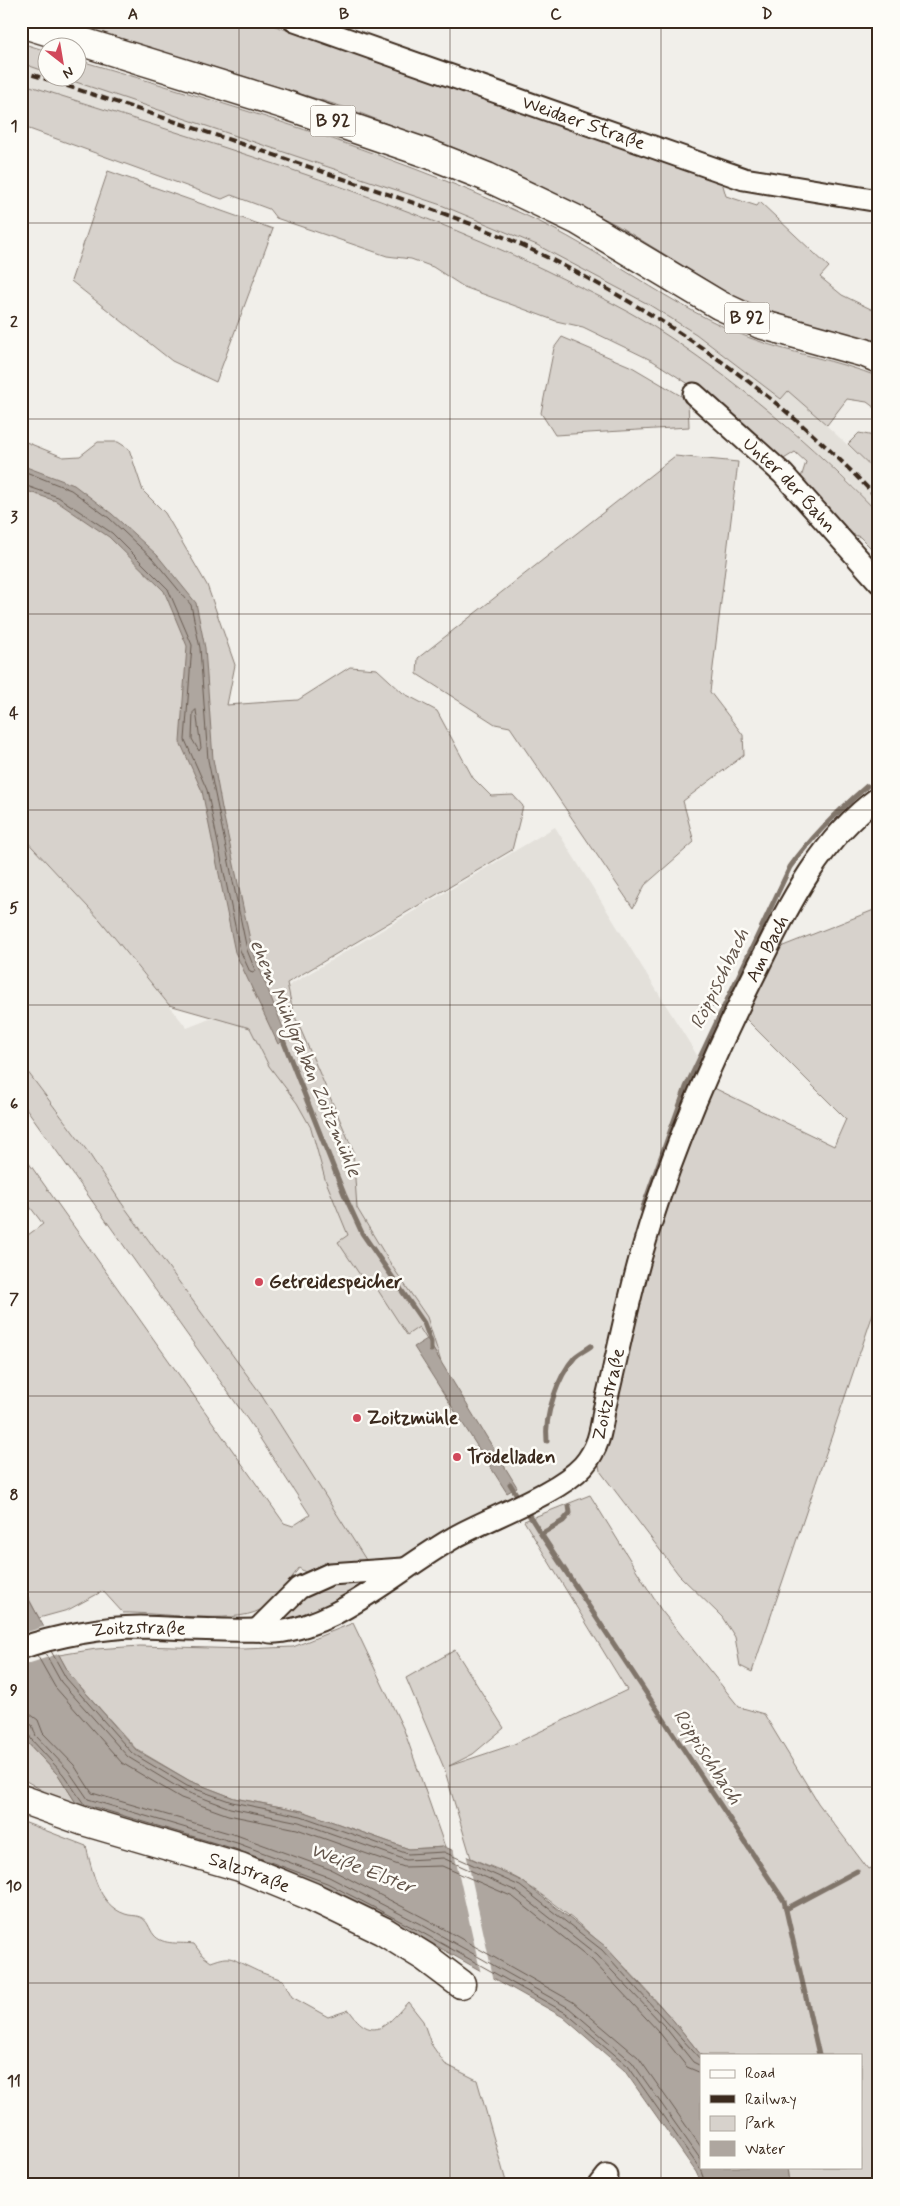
<svg xmlns="http://www.w3.org/2000/svg" width="900" height="2206" font-family="Mynerve,sans-serif">
<rect width="100%" height="100%" fill="#f1efea"/>
<filter id="ink" filterUnits="userSpaceOnUse"><feTurbulence type="fractalNoise" baseFrequency=".02" numOctaves="2"/><feDisplacementMap in="SourceGraphic" scale="10" xChannelSelector="R" yChannelSelector="G"/><feConvolveMatrix kernelMatrix="1 2 1 2 8 2 1 2 1" color-interpolation-filters="sRGB"/></filter>
<g filter="url(#ink)">
<!-- built -->
<g fill="#e3e0da">
<path d="M 21,63 L 47,72 L 48,78 L 64,78 L 441,205 L 537,245 L 591,272 L 648,304 L 696,334 L 781,399 L 788,390 L 879,474 L 879,514 L 850,483 L 789,427 L 730,382 L 653,326 L 580,287 L 382,201 L 21,83 Z"/>
<path d="M 555,827 L 705,1068 L 584,1451 L 543,1484 L 404,1569 L 371,1568 L 258,1390 L 120,1201 L 88,1152 L 21,1063 L 21,835 L 98,917 L 187,1028 L 278,992 Z"/>
</g>
<!-- green -->
<g fill="#d7d2cc" stroke="#897e75">
<path d="M 62,21 L 261,21 L 722,182 L 726,196 L 757,206 L 760,202 L 829,267 L 820,277 L 842,295 L 879,313 L 879,347 L 774,318 L 734,297 L 615,224 L 520,177 L 350,109 Z"/>
<path d="M 21,43 L 47,51 L 47,72 L 21,63 Z"/>
<path d="M 78,60 C 229,105 382,149 525,215 C 603,250 670,307 750,338 C 792,354 837,360 879,377 L 879,411 L 867,402 L 847,399 L 827,425 L 788,391 L 781,399 L 696,334 L 648,304 L 537,245 L 441,205 L 64,78 L 78,78 Z"/>
<path d="M 21,83 C 197,140 378,190 545,270 C 581,288 620,305 654,327 C 734,378 813,445 879,514 L 879,556 L 860,537 L 852,534 L 800,481 L 806,462 L 795,452 L 779,462 L 701,392 L 653,361 L 583,327 L 556,321 L 464,287 L 433,267 L 411,259 L 387,256 L 276,218 L 269,209 L 231,195 L 222,199 L 21,126 Z"/>
<path d="M 108,171 L 273,229 L 216,382 L 172,361 L 71,281 Z"/>
<path d="M 562,337 L 632,367 L 688,400 L 689,427 L 555,435 L 541,413 L 554,348 Z"/>
<path d="M 859,433 L 879,437 L 879,474 L 848,444 Z"/>
<path d="M 21,440 L 63,457 L 80,456 L 98,442 L 118,442 L 129,449 L 143,491 L 165,513 L 207,585 L 235,665 L 227,705 L 298,700 L 350,667 L 377,669 L 403,693 L 437,711 L 473,778 L 491,796 L 513,795 L 523,806 L 512,850 L 287,983 L 293,1012 L 353,1150 L 357,1208 L 392,1266 L 427,1317 L 441,1362 L 419,1327 L 407,1335 L 372,1281 L 366,1284 L 338,1242 L 348,1235 L 325,1179 L 311,1128 L 297,1103 L 269,1066 L 250,1028 L 169,1005 L 101,921 L 21,835 Z"/>
<path d="M 675,456 L 738,462 L 710,692 L 743,735 L 744,755 L 683,801 L 694,842 L 645,885 L 633,908 L 510,727 L 495,724 L 417,674 L 418,658 Z"/>
<path d="M 879,908 L 879,1296 L 752,1672 L 740,1666 L 735,1637 L 722,1617 L 679,1575 L 600,1471 L 599,1465 L 650,1258 L 685,1153 L 712,1087 L 834,1146 L 846,1119 L 744,1017 L 778,948 Z"/>
<path d="M 21,1063 L 88,1152 L 120,1201 L 258,1390 L 368,1563 L 319,1566 L 305,1572 L 299,1568 C 288,1582 276,1602 260,1610 C 232,1625 156,1612 123,1613 L 103,1591 L 68,1610 L 39,1618 L 21,1584 L 21,1240 L 43,1224 L 21,1195 L 21,1152 L 284,1523 L 293,1526 L 310,1515 L 250,1423 L 21,1101 Z"/>
<path d="M 590,1495 L 661,1610 L 739,1707 L 764,1714 L 818,1803 L 868,1869 L 875,1866 L 879,1877 L 879,2185 L 789,2185 L 787,2167 L 861,2167 L 861,2055 L 701,2055 C 650,1990 593,1928 523,1882 C 508,1872 488,1866 471,1858 L 444,1768 L 406,1678 L 455,1650 L 504,1728 L 473,1754 L 449,1766 L 512,1745 L 627,1690 L 524,1521 Z"/>
<path d="M 381,1578 L 344,1604 L 275,1624 L 312,1589 L 328,1581 Z"/>
<path d="M 353,1623 L 404,1730 L 445,1847 L 409,1849 L 302,1811 L 234,1798 L 190,1781 L 136,1749 L 70,1675 L 59,1655 L 96,1649 L 140,1646 L 245,1649 L 293,1647 Z"/>
<path d="M 21,1723 L 26,1741 L 59,1776 L 80,1809 L 62,1802 L 21,1778 Z"/>
<path d="M 21,1821 L 86,1846 C 92,1870 98,1905 125,1914 C 130,1916 136,1915 140,1917 C 148,1920 149,1929 154,1935 C 163,1946 181,1942 194,1944 L 203,1956 L 211,1962 C 233,1954 231,1959 249,1967 C 260,1973 272,1976 283,1980 L 292,1997 L 328,2017 L 349,2010 C 373,2045 387,2025 408,2002 L 423,2021 L 431,2044 L 445,2064 L 477,2080 L 507,2185 L 21,2185 Z"/>
</g>
<!-- water -->
<g fill="#aea69f" stroke="#80746b">
<path d="M 21,465 L 74,485 L 112,514 L 157,555 L 196,603 L 205,648 L 213,759 L 222,808 L 252,949 L 287,1038 L 278,1044 L 235,952 L 202,791 L 180,742 L 187,646 L 164,591 L 109,537 L 56,501 L 21,489 Z"/>
<path d="M 427,1339 L 517,1487 L 507,1493 L 414,1347 Z"/>
<path d="M 21,1585 L 70,1675 L 136,1750 L 190,1781 L 234,1798 L 302,1811 L 409,1849 L 445,1847 L 522,1881 L 605,1946 L 673,2020 L 701,2055 L 701,2167 L 787,2167 L 789,2185 L 702,2185 L 696,2172 L 624,2070 L 563,2017 L 419,1936 L 325,1887 L 275,1868 L 80,1809 L 59,1776 L 26,1741 L 21,1723 Z"/>
</g>
<!-- pier -->
<g fill="#f1efea">
<path d="M 46,1626 L 61,1653 L 21,1666 L 21,1634 Z"/>
<path d="M 453,1848 L 466,1853 L 494,1981 L 481,1974 Z"/>
</g>
<g fill="none" stroke-linecap="round" stroke-linejoin="round">
<!-- shore -->
<g stroke="#695c52" stroke-width="1">
<path d="M 21,470 L 71,490 L 109,518 L 153,559 L 191,605 L 200,648 L 208,760 L 247,950 L 255,970 L 253,973 L 250,972 L 240,950 L 207,790 L 185,740 L 192,645 L 168,589 L 112,533 L 58,497 L 21,484"/>
<path d="M 196,710 L 201,748 L 199,751 L 192,739 L 193,713 Z"/>
<path d="M 51,1651 L 66,1678 L 132,1753 L 187,1786 L 232,1802 L 301,1816 L 408,1854 L 444,1852 L 520,1886 L 602,1950 L 701,2060"/>
<path d="M 45,1653 L 61,1682 L 128,1757 L 184,1791 L 230,1808 L 299,1822 L 406,1860 L 443,1858 L 516,1891 L 597,1955 L 665,2027 L 693,2062 L 701,2066"/>
<path d="M 37,1655 L 55,1687 L 122,1763 L 181,1798 L 228,1815 L 297,1829 L 404,1867 L 442,1866 L 513,1897 L 592,1960 L 659,2032 L 687,2067 L 701,2073"/>
<path d="M 21,1713 L 30,1714 L 38,1720 L 43,1733 L 74,1765 L 92,1793 L 239,1836 L 332,1870 L 428,1920 L 573,2002 L 638,2057 L 701,2147"/>
<path d="M 21,1721 L 32,1725 L 36,1736 L 68,1770 L 88,1799 L 237,1843 L 329,1877 L 424,1926 L 569,2008 L 632,2062 L 701,2160"/>
<path d="M 21,1727 L 27,1729 L 31,1739 L 63,1774 L 84,1804 L 235,1849 L 327,1883 L 421,1932 L 566,2013 L 628,2066 L 700,2169 L 706,2185"/>
</g>
<!-- stream -->
<g stroke="#80746b" stroke-width="5">
<path d="M 281,1035 L 344,1194 L 362,1233 L 424,1323 L 431,1342 L 431,1350"/>
<path d="M 642,1210 L 686,1087 L 790,867 C 812,836 838,811 867,786"/>
<path d="M 547,1441 C 544,1416 558,1376 575,1357 C 579,1353 586,1350 591,1346"/>
<path d="M 510,1484 L 520,1500"/>
<path d="M 569,1506 L 570,1513 L 563,1521 L 541,1534 L 784,1901 L 819,2055"/>
<path d="M 526,1510 L 541,1534"/>
<path d="M 878,1861 L 879,1861"/>
<path d="M 786,1909 L 857,1871"/>
</g>
<defs>
<g id="minor">
<path id="s1" d="M 295,21 L 744,179 L 879,201"/>
<path id="s2" d="M 694,394 L 783,474 L 879,582"/>
<path d="M 257,1630 L 299,1588 L 330,1574 L 403,1569"/>
<path id="s3" d="M 21,1648 C 56,1636 103,1627 140,1627 C 179,1628 218,1631 257,1630 C 263,1630 270,1633 276,1632 C 294,1631 318,1622 334,1614 C 377,1592 413,1561 455,1537 C 491,1517 557,1494 583,1466 C 598,1449 601,1432 604,1410 C 617,1358 627,1304 642,1252 C 670,1153 713,1056 759,965 C 790,902 821,839 879,797"/>
<path d="M 600,2185 L 607,2176"/>
</g>
<g id="major">
<path d="M 21,23 L 283,104 L 429,154 L 487,177 L 577,220 L 719,305 L 760,324 L 865,353 L 879,359"/>
<path id="s4" d="M 21,1799 L 83,1821 L 240,1867 L 313,1897 L 383,1931 L 425,1957 L 461,1984"/>
</g>
</defs>
<!-- minor casing -->
<use href="#minor" stroke="#3b2a1e" stroke-width="25"/>
<!-- major casing -->
<use href="#major" stroke="#3b2a1e" stroke-width="31"/>
<!-- minor -->
<use href="#minor" stroke="#fdfcf7" stroke-width="21"/>
<!-- major -->
<use href="#major" stroke="#fdfcf7" stroke-width="28"/>
<!-- rail -->
<path stroke="#3b2a1e" stroke-width="4" stroke-dasharray="8 4" stroke-linecap="butt" d="M 21,71 C 128,106 235,141 341,178 C 399,198 458,217 515,242 C 649,304 778,390 879,500"/>
</g>
</g>
<!-- grid -->
<path fill="none" stroke="#3b2a1e" stroke-width="1" stroke-opacity="0.55" d="M 239,21 L 239,2185M 450,21 L 450,2185M 661,21 L 661,2185M 21,223 L 879,223M 21,419 L 879,419M 21,614 L 879,614M 21,810 L 879,810M 21,1005 L 879,1005M 21,1201 L 879,1201M 21,1396 L 879,1396M 21,1592 L 879,1592M 21,1787 L 879,1787M 21,1983 L 879,1983"/>
<!-- markers -->
<g fill="#d1495b" stroke="#fdfcf7" stroke-width="2">
<circle cx="259" cy="1282" r="5"/>
<circle cx="357" cy="1418" r="5"/>
<circle cx="457" cy="1457" r="5"/>
</g>
<g text-anchor="middle" dominant-baseline="central" stroke-width="5" stroke-linejoin="round" paint-order="stroke">
<!-- shield labels -->
<g fill="#fdfcf7" stroke="#75695f" stroke-width="1">
<rect x="310.5" y="105.5" width="45" height="31" rx="4"/>
<rect x="724.5" y="302.5" width="45" height="31" rx="4"/>
</g>
<g font-size="18" font-weight="bold" fill="#3b2a1e">
<text x="333" y="121">B 92</text>
<text x="747" y="318">B 92</text>
</g>
<!-- street labels -->
<g font-size="19" fill="#3b2a1e" stroke="#fdfcf7">
<text stroke="none"><textPath href="#s1" startOffset="306">Weidaer Straße</textPath></text>
<text stroke="none"><textPath href="#s2" startOffset="132">Unter der Bahn</textPath></text>
<text stroke="none"><textPath href="#s3" startOffset="1161">Am Bach</textPath></text>
<text stroke="none"><textPath href="#s3" startOffset="686">Zoitzstraße</textPath></text>
<text stroke="none"><textPath href="#s3" startOffset="120">Zoitzstraße</textPath></text>
<text stroke="none"><textPath href="#s4" startOffset="240">Salzstraße</textPath></text>
</g>
<!-- poi labels -->
<g font-size="19" font-weight="bold" fill="#3b2a1e" stroke="#fdfcf7" text-anchor="start">
<text x="269" y="1282">Getreidespeicher</text>
<text x="367" y="1418">Zoitzmühle</text>
<text x="467" y="1457">Trödelladen</text>
</g>
<!-- water labels -->
<g font-size="20" font-style="italic" fill="#63554b" stroke="#fdfcf7">
<text transform="translate(720 979) rotate(-64)">Röppischbach</text>
<text transform="translate(305 1058) rotate(67)">ehem Mühlgraben Zoitzmühle</text>
<text transform="translate(707 1757) rotate(57)">Röppischbach</text>
<text transform="translate(362 1869) rotate(21)">Weiße Elster</text>
</g>
</g>
<!-- margin -->
<rect width="900" height="2206" fill="none" stroke="#fdfcf7" stroke-width="55"/>
<!-- legend -->
<rect x="700" y="2054" width="162" height="115" fill="#fdfcf7" stroke="#afa8a0"/>
<rect x="710" y="2070" width="25" height="8" fill="#fdfcf7" stroke="#afa8a0"/>
<text x="745" y="2078" font-size="15" fill="#3b2a1e">Road</text>
<rect x="710" y="2095" width="25" height="8" fill="#3b2a1e" stroke="#afa8a0"/>
<text x="745" y="2104" font-size="15" fill="#3b2a1e">Railway</text>
<rect x="710" y="2116" width="25" height="15" fill="#d7d2cc" stroke="#afa8a0"/>
<text x="745" y="2128" font-size="15" fill="#3b2a1e">Park</text>
<rect x="710" y="2141" width="25" height="15" fill="#aea69f" stroke="#afa8a0"/>
<text x="745" y="2154" font-size="15" fill="#3b2a1e">Water</text>
<!-- north arrow -->
<g transform="translate(62 62) rotate(149)"><circle r="24" fill="#fdfcf7" stroke="#afa8a0"/>
<path d="M0-4L9 19L0 12L-9 19Z" fill="#d1495b"/>
<text y="-8" font-size="14" font-weight="bold" text-anchor="middle" fill="#3b2a1e">N</text>
</g>
<rect x="28" y="28" width="844" height="2150" fill="none" stroke="#3b2a1e" stroke-width="2"/>
<g font-size="16" text-anchor="middle" font-weight="bold" fill="#3b2a1e">
<text x="133" y="19">A</text>
<text x="344" y="19">B</text>
<text x="556" y="19">C</text>
<text x="767" y="19">D</text>
<text x="14" y="131">1</text>
<text x="14" y="327">2</text>
<text x="14" y="522">3</text>
<text x="14" y="718">4</text>
<text x="14" y="913">5</text>
<text x="14" y="1109">6</text>
<text x="14" y="1304">7</text>
<text x="14" y="1500">8</text>
<text x="14" y="1695">9</text>
<text x="14" y="1891">10</text>
<text x="14" y="2086">11</text>
</g>
</svg>
